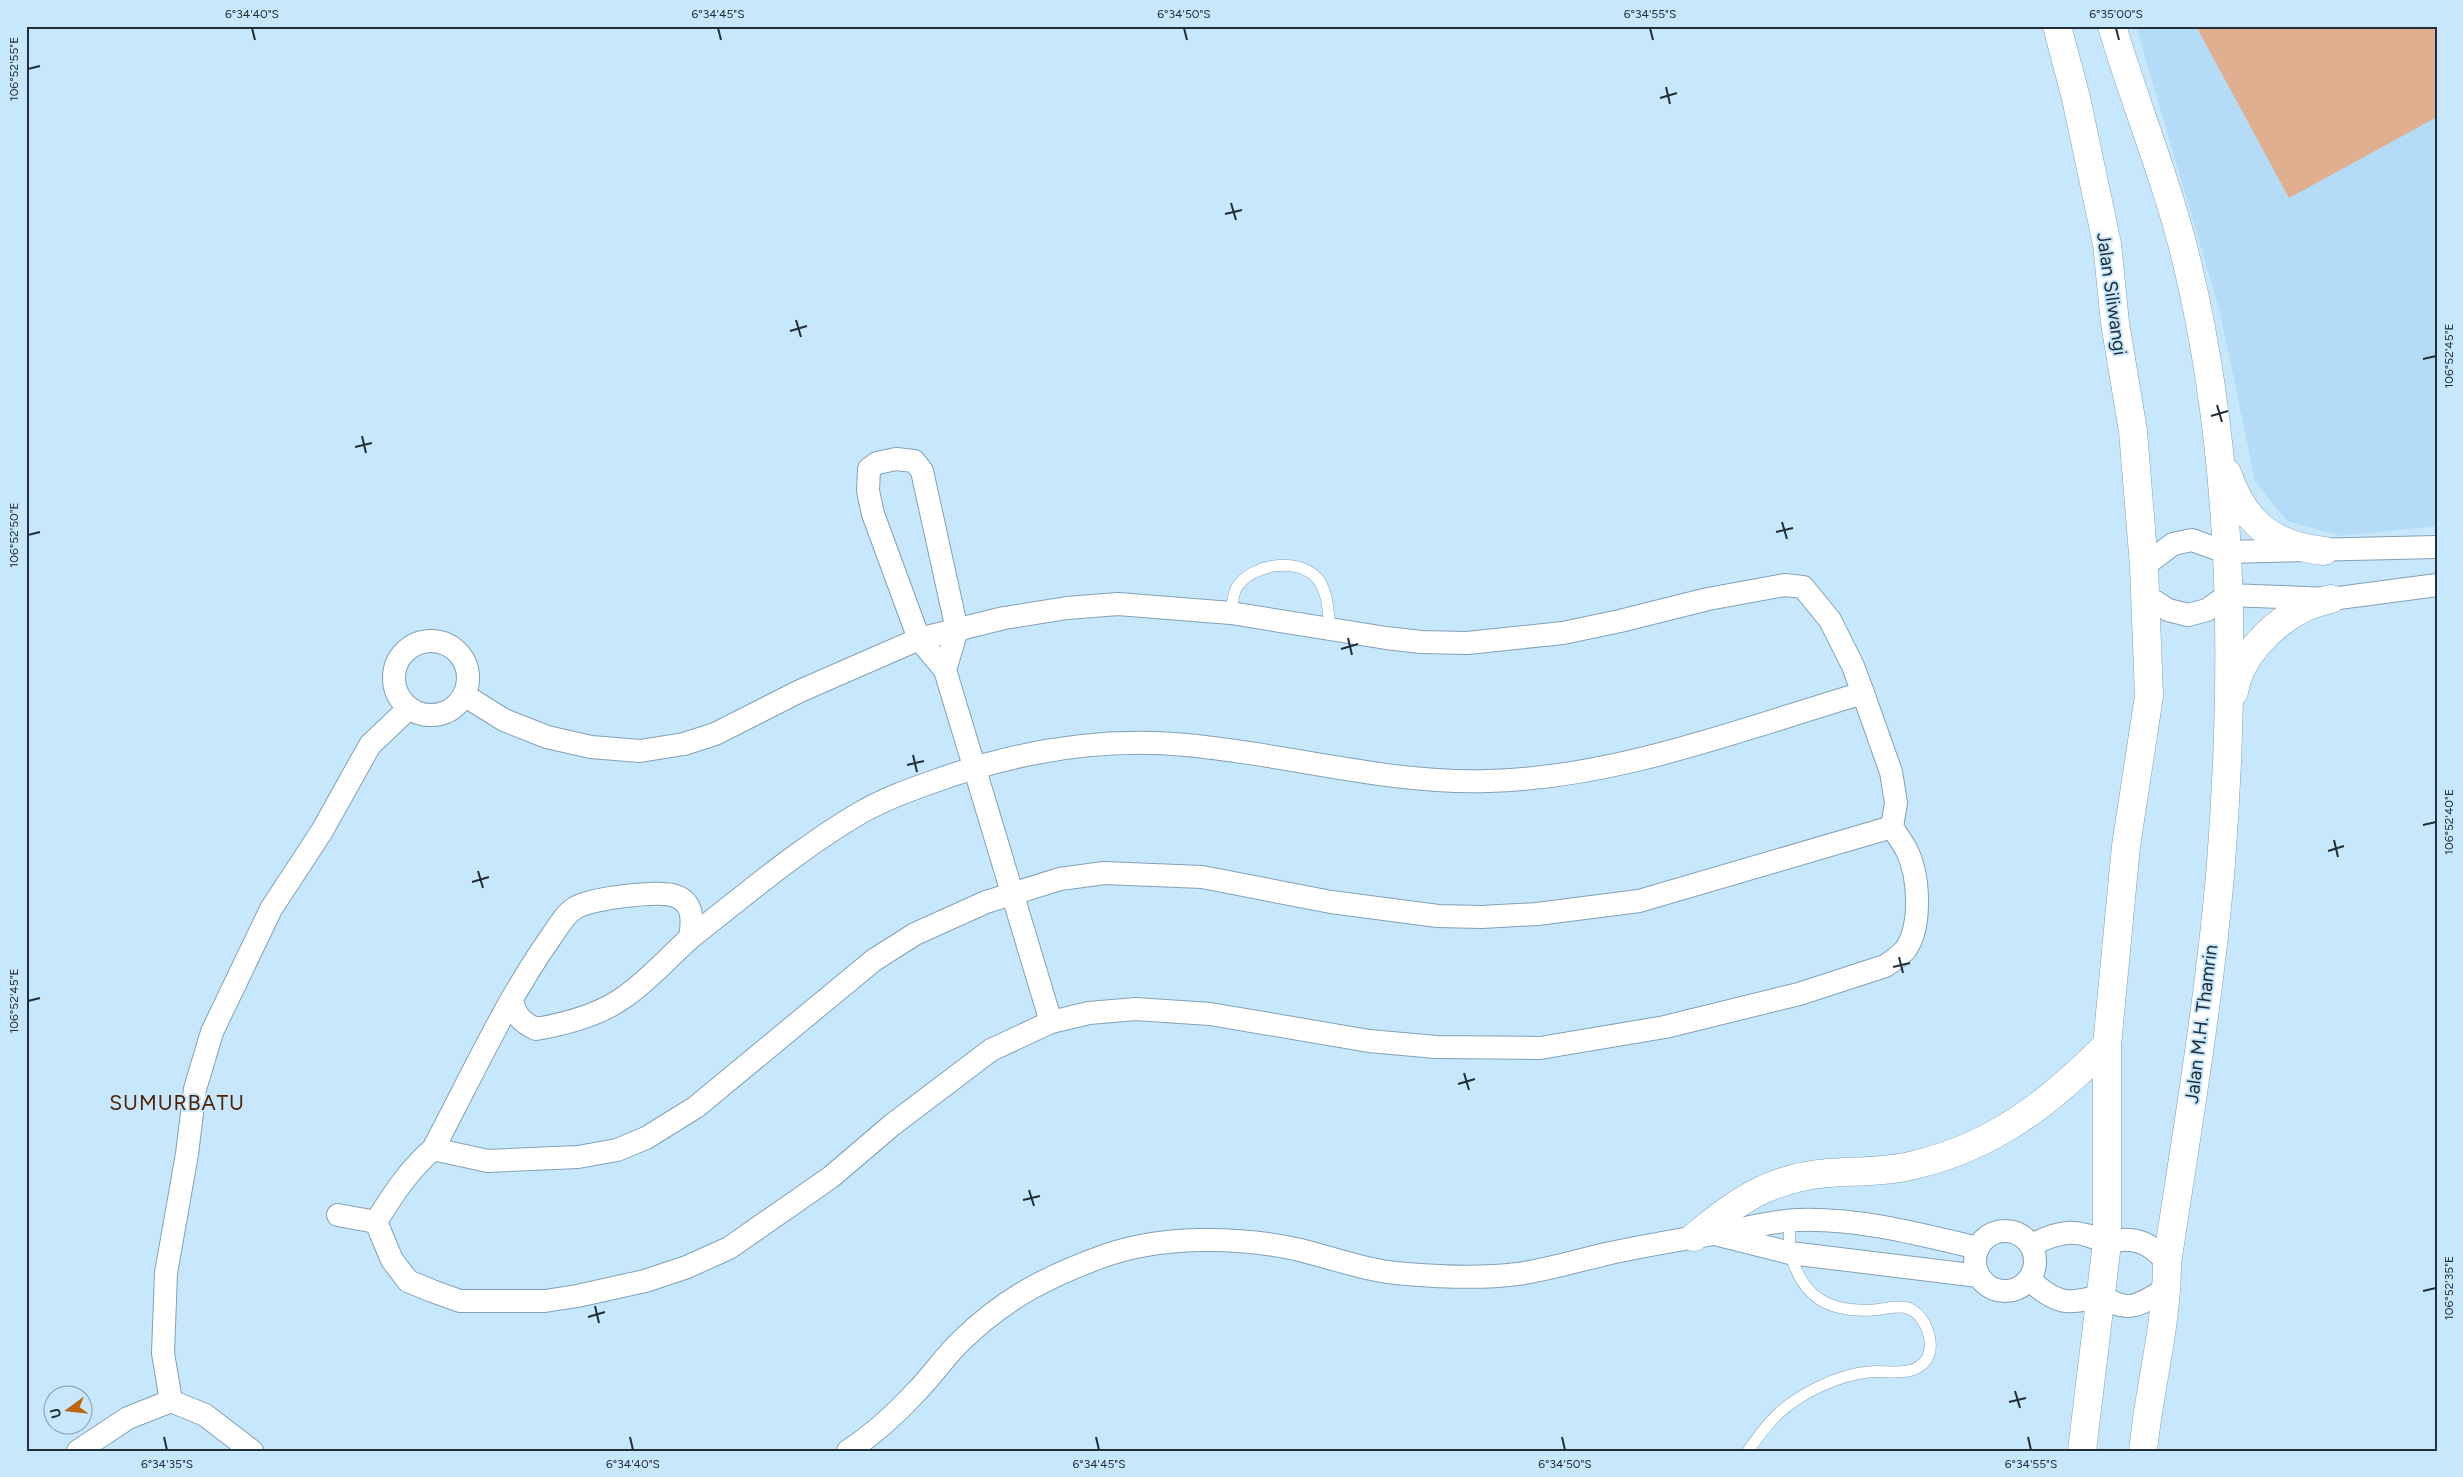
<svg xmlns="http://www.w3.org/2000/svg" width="2463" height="1477" font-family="Figtree,sans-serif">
<rect width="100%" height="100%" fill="#c7e7fd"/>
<!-- built -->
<path fill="#b5dcf6" d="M 2136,26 L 2437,26 L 2437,526 L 2341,536 L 2287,521 L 2255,481 L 2220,312 Z"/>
<!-- green -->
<path fill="#e0af8f" d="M 2196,26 L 2437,26 L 2437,117 L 2289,198 Z"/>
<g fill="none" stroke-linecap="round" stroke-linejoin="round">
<defs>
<g id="service">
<path d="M 1231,613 C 1232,605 1233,593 1237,587 C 1252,564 1296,557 1316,577 C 1328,589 1328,612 1330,628"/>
<path d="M 1748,1451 C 1757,1438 1767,1424 1779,1413 C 1801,1393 1838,1375 1868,1372 C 1885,1370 1906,1376 1920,1366 C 1936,1355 1931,1332 1921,1318 C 1907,1300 1891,1309 1872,1310 C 1829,1312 1803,1298 1791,1255 C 1788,1245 1790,1231 1790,1220"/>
</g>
<g id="minor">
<path d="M 896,459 L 914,461 L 922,471 L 957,630 L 945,670 L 919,639 L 873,514 L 868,491 L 869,469 L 877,463 Z"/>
<path d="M 2144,566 L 2173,544 L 2192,540 L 2225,552 L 2437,547"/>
<path d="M 2145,595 L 2168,610 L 2188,615 L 2207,610 L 2228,595 L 2331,599 L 2437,585"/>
<circle cx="431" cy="678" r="37"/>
<path d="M 945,670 L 1051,1022"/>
<path d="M 690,938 C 745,895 800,848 860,813 C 884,799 909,790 935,781 C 1015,752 1100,737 1186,745 C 1287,754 1386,784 1488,781 C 1616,778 1742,729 1863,693"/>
<path d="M 433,1149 L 488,1161 L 578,1157 L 617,1150 L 646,1138 L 696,1107 L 874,960 L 915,934 L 986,902 L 1060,879 L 1104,873 L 1202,877 L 1331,902 L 1438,916 L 1482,917 L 1537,914 L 1639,901 L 1892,827"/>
<path d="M 338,1215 L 376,1222 L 392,1260 L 408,1281 L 432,1291 L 460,1301 L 545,1301 L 577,1296 L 645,1281 L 687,1267 L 729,1248 L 831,1177 L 892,1125 L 991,1050 L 1051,1022 L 1089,1013 L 1136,1009 L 1210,1014 L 1369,1041 L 1436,1047 L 1540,1048 L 1665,1027 L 1799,994 L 1885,966 C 1893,961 1900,956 1906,949 C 1922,925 1919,875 1907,851 C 1903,843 1897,835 1892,827 L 1896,803 L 1891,772 L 1863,693 L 1853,666 L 1830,620 L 1803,587 L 1785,585 L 1708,599 L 1620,621 L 1563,633 L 1467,643 L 1421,642 L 1386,638 L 1231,613 L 1118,604 L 1067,608 L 1004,618 L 919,639 L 800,691 L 715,734 L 684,744 L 640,751 L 591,747 L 547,737 L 504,720 L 464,695"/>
<path d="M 376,1222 C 393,1194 409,1170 433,1149 C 471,1078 505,1002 551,937 C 558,927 565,914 575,908 C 592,898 654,891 672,895 C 694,900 693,920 690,938 C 668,958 648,981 623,998 C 599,1015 565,1024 536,1029 C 521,1022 515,1015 512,1000"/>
<circle cx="2005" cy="1261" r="30"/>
<path d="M 1719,1235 L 1790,1253 L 1979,1276"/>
<path d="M 2031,1245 C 2062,1230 2076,1228 2107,1243 C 2132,1235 2151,1242 2167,1263"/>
<path d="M 2029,1279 C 2055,1304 2068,1306 2102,1295 C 2127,1316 2143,1303 2167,1288"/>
<path d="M 171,1401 L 163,1353 L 166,1273 L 187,1154 L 195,1089 L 212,1032 L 271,909 L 322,831 L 370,745 L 409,708"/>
<path d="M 78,1451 L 128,1418 L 171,1401 L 205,1415 L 252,1451"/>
<path d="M 848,1451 C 874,1434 896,1414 917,1391 C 933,1375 945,1356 961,1341 C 1004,1299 1046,1277 1101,1257 C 1160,1235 1239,1236 1300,1250 C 1336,1259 1370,1272 1407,1274 C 1443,1277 1480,1279 1517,1274 C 1546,1270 1576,1261 1606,1254 C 1642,1246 1678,1240 1714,1234 C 1742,1230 1769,1221 1798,1220 C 1859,1218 1919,1234 1978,1248"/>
</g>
<g id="primary">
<path d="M 2057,26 L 2076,98 L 2107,244 L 2115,323 L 2133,431 L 2144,566 L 2149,696 L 2126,846 L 2107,1045 L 2107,1243 L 2082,1451"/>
<path d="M 2112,26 C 2136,107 2169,185 2188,267 C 2234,461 2236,665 2221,863 C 2210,997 2187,1130 2167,1263 C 2167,1326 2149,1388 2143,1451"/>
<path d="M 2227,473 C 2244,522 2271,545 2324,551"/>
<path d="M 2234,692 C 2239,658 2269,627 2298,611 C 2307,605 2320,602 2331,599"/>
<path d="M 1694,1237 C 1737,1201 1770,1178 1828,1173 C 1857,1171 1886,1172 1914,1165 C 1995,1146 2050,1102 2107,1045"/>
</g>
</defs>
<!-- service casing -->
<use href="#service" stroke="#82a1b5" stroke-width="12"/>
<!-- minor casing -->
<use href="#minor" stroke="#82a1b5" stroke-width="24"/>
<!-- primary casing -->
<use href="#primary" stroke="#82a1b5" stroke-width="29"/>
<!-- service -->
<use href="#service" stroke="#fff" stroke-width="11"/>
<!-- minor -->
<use href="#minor" stroke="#fff" stroke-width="22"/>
<!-- primary -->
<use href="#primary" stroke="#fff" stroke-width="28"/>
</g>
<!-- ticks -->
<path fill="none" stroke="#222e36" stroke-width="2" d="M 252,28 L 255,40M 718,28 L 721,40M 1184,28 L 1187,40M 1650,28 L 1653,40M 2116,28 L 2119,40M 28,69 L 40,66M 1666,87 L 1670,104M 1660,98 L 1677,93M 1231,203 L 1236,220M 1225,214 L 1242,210M 796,320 L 801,337M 790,331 L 807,326M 2423,359 L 2436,356M 2217,405 L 2222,422M 2211,416 L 2228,411M 362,436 L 366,453M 355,447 L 372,443M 1782,522 L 1787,539M 1776,532 L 1793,528M 28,535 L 40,532M 1348,638 L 1352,655M 1341,649 L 1358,644M 913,755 L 917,772M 907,765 L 924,761M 2423,825 L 2436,822M 2334,840 L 2338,857M 2328,851 L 2344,846M 478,871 L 483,888M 472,882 L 489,877M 1899,957 L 1903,973M 1893,967 L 1910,963M 28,1001 L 40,998M 1464,1073 L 1469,1090M 1458,1084 L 1475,1079M 1029,1190 L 1034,1206M 1023,1200 L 1040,1196M 2423,1291 L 2436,1288M 595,1306 L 599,1323M 588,1317 L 605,1312M 2015,1391 L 2020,1408M 2009,1402 L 2026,1398M 164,1437 L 167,1450M 630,1437 L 633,1450M 1096,1437 L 1099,1450M 1562,1437 L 1565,1450M 2028,1437 L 2031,1450"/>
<g text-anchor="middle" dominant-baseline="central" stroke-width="4" stroke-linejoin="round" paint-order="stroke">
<!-- street labels -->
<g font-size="19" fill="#222e36" stroke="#c7e7fd">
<text transform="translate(2112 294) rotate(82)">Jalan Siliwangi</text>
<text transform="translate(2201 1024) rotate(-83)">Jalan M.H. Thamrin</text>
</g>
<!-- quarter labels -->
<g font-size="21" letter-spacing="1" fill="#4d2200" stroke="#c7e7fd">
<text x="177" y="1102">SUMURBATU</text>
</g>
</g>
<!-- border -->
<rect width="2463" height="1477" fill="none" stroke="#c7e7fd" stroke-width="55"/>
<!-- north arrow -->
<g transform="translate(68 1410) rotate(255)"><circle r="24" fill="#c7e7fd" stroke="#859dad"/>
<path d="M0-4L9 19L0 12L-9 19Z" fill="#bf630e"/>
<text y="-8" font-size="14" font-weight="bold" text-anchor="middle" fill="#222e36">U</text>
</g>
<rect x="28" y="28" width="2408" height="1422" fill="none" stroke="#222e36" stroke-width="2"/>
<g font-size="12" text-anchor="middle" fill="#222e36">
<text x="252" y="18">6°34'40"S</text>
<text x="718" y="18">6°34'45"S</text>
<text x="1184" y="18">6°34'50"S</text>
<text x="1650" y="18">6°34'55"S</text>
<text x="2116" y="18">6°35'00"S</text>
<text transform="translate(14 69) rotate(-90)" y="4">106°52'55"E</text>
<text transform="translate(2449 356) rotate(-90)" y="4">106°52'45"E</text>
<text transform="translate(14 535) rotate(-90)" y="4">106°52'50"E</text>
<text transform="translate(2449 822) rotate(-90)" y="4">106°52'40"E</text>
<text transform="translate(14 1001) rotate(-90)" y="4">106°52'45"E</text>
<text transform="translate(2449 1288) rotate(-90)" y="4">106°52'35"E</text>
<text x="167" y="1468">6°34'35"S</text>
<text x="633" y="1468">6°34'40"S</text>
<text x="1099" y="1468">6°34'45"S</text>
<text x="1565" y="1468">6°34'50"S</text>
<text x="2031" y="1468">6°34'55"S</text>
</g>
</svg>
